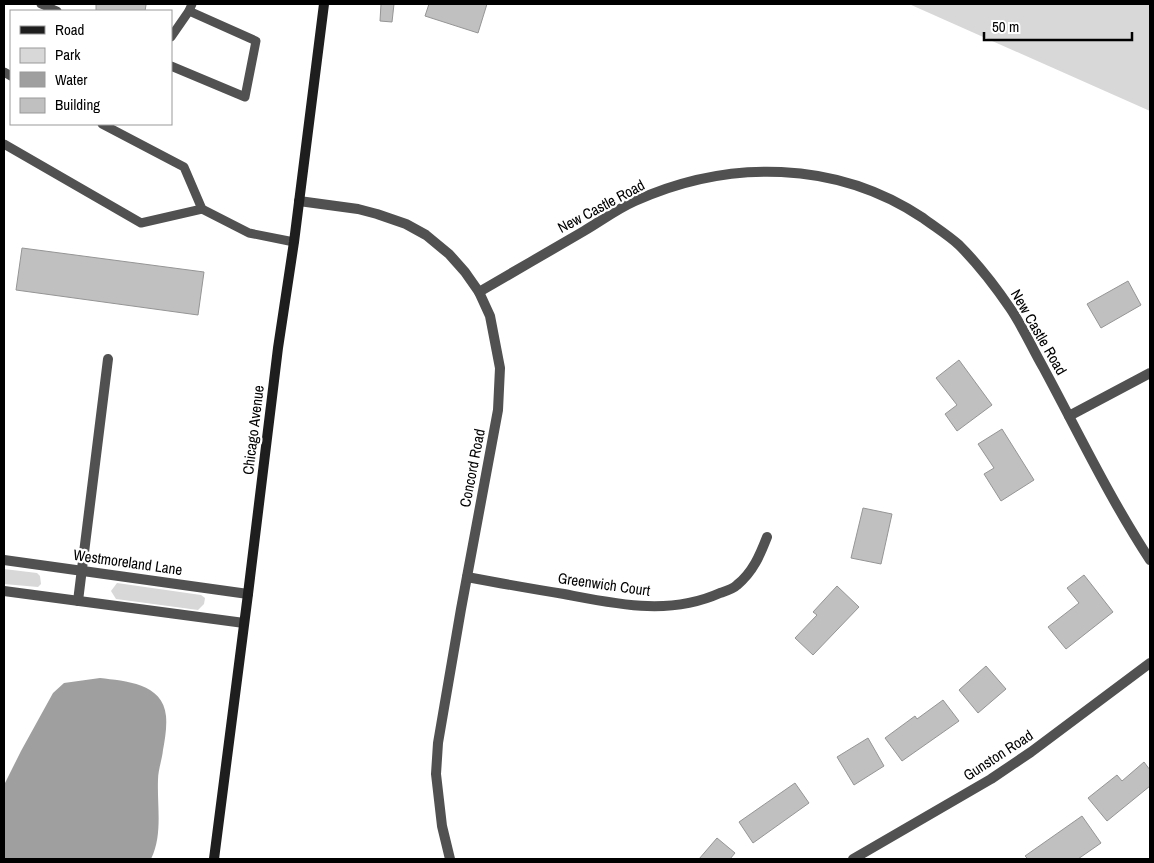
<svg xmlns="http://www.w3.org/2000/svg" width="1154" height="863" font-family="'Archivo Narrow',sans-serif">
<rect width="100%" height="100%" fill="#fff"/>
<!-- green -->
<g fill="#d8d8d8">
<path d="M 909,4 L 1150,4 L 1150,111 Z"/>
<path d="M 4,569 L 37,573 L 40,576 L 41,584 L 38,587 L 4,584 Z"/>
<path d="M 117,583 L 201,595 L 205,598 L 204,604 L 198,610 L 116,599 L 111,591 Z"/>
</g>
<!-- water -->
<path fill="#9f9f9f" d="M 100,678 C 125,681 163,683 166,716 C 167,727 165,739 163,750 C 162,760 158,770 158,780 C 157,806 163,835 151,859 L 4,859 L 4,785 L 21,751 L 53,693 L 64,683 Z"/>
<!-- building -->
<g fill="#c0c0c0" stroke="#959595">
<path d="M 96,4 L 147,4 L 146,5 L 145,11 L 96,11 Z"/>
<path d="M 381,4 L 394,4 L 392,22 L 380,21 Z"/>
<path d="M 429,4 L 487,4 L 478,33 L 425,16 Z"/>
<path d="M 22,248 L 204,272 L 198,315 L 16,290 Z"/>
<path d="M 1128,281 L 1141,305 L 1101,328 L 1087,304 Z"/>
<path d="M 959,360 L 992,405 L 957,431 L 945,414 L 957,405 L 936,378 Z"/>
<path d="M 1002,429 L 1034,480 L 1001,501 L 984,474 L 994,468 L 978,444 Z"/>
<path d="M 863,508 L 892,514 L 881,564 L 851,558 Z"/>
<path d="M 1084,575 L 1113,612 L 1066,649 L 1048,627 L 1079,603 L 1067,588 Z"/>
<path d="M 837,586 L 859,607 L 813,655 L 795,638 L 817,615 L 813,612 Z"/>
<path d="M 986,666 L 1006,689 L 978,713 L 959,690 Z"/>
<path d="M 943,700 L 959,721 L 902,761 L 885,738 L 915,716 L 917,719 Z"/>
<path d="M 868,738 L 884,766 L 854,785 L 837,757 Z"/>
<path d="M 1144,762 L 1150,770 L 1150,786 L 1107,821 L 1088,798 L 1117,775 L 1122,781 Z"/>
<path d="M 795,783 L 809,803 L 753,843 L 739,822 Z"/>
<path d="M 1082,816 L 1101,843 L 1078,859 L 1028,859 L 1025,856 Z"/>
<path d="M 717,838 L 735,853 L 730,859 L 699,859 Z"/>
</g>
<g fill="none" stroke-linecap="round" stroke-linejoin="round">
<!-- service -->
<g stroke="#515151" stroke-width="9">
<path d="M 41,4 L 57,11"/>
<path d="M 171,37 L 189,11 L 192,4"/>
<path d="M 171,66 L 245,97 L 256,41 L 189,11"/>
<path d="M 4,72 L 11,76"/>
<path d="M 102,124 L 184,167 L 202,209 L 249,233 L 294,242"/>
<path d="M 4,144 L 141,223 L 202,209"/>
</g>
<!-- minor -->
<g stroke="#515151" stroke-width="10">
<path d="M 299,201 L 358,209 L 377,214 L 406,224 L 426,235 L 449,254 L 465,272 L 479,292 L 490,316 L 500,368 L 498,410 L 461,609 L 438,743 L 436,774 L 442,826 L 450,859"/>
<path d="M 479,292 C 514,272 549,251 584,231 C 601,221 617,209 635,201 C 728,159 836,160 923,218 C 935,227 948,235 959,245 C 978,264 995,286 1010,308 C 1023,327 1032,348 1043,367 C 1078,432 1110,499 1150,560"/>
<path d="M 1069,416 L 1150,373"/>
<path d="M 4,560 L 248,594"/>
<path d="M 467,577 C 499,583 532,589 564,594 C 617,604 669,616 720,593 C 726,591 733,589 737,585 C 753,572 760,555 767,537"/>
<path d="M 4,591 L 244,623"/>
<path d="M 78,601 L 108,359"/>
<path d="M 853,859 L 991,779 L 1031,752 L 1150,663"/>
</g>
<!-- secondary -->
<path stroke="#1e1e1e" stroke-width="10" d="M 214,859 L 248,594 L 278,348 L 294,242 L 324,4"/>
</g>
<g text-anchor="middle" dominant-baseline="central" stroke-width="4.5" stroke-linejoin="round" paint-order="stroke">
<!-- street labels -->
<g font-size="15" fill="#000" stroke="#fff">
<text transform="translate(601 206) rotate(-28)">New Castle Road</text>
<text transform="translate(1039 332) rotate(60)">New Castle Road</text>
<text transform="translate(253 430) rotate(-83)">Chicago Avenue</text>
<text transform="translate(472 468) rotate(-79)">Concord Road</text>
<text transform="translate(128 562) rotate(8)">Westmoreland Lane</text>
<text transform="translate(604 584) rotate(8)">Greenwich Court</text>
<text transform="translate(998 755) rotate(-33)">Gunston Road</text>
</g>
</g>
<!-- border -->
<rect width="1154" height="863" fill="none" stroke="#000000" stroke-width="10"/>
<!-- legend -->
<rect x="10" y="10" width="162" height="115" fill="#ffffff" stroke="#999999"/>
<rect x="20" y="26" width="25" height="8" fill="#1e1e1e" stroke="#999999"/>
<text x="55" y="35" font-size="15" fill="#000000">Road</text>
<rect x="20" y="48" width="25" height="15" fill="#d8d8d8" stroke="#999999"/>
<text x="55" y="60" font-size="15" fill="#000000">Park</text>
<rect x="20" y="72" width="25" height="15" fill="#9f9f9f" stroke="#999999"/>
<text x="55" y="85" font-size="15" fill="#000000">Water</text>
<rect x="20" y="98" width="25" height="15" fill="#c0c0c0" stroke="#999999"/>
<text x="55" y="110" font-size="15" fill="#000000">Building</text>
<!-- scale -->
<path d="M984 32v8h148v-8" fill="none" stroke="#000000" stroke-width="2.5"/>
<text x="992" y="32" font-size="15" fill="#000000" stroke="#ffffff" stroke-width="4" paint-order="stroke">50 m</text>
</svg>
